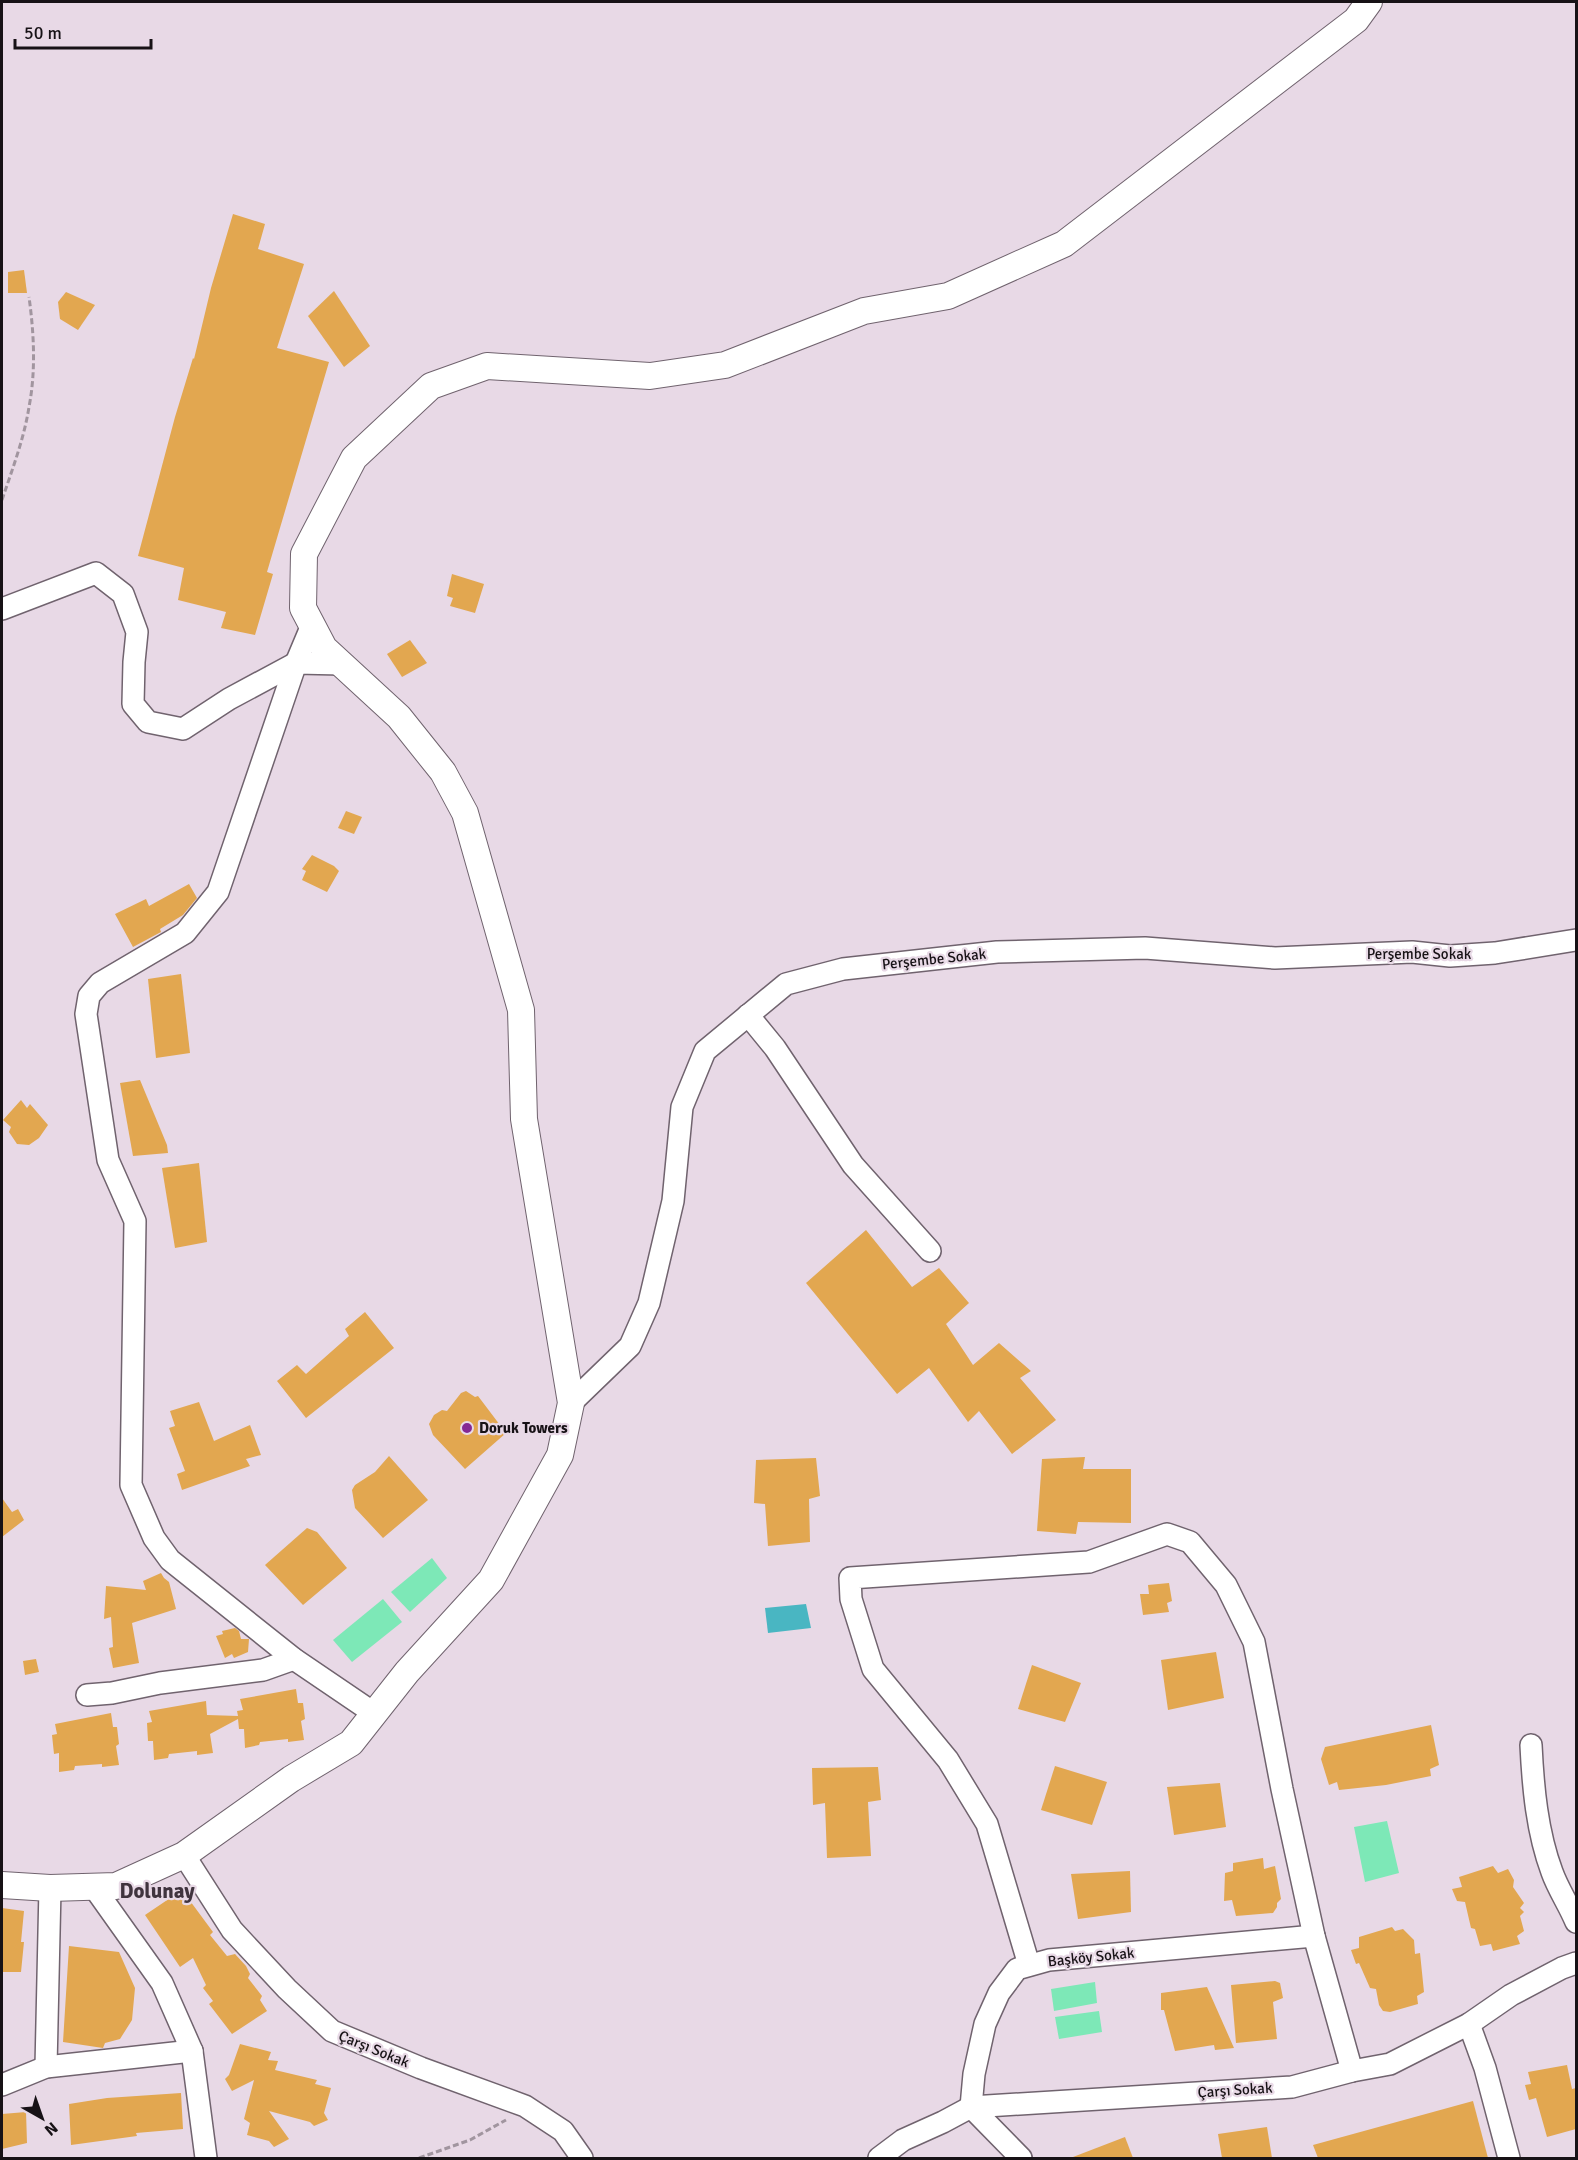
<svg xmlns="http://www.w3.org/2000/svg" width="1578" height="2160" font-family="Signika,sans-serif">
<rect width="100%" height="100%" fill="#e8d9e6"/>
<!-- green -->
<g fill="#7de8b7">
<path d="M 432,1558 L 447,1578 L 410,1612 L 391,1592 Z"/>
<path d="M 383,1599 L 402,1622 L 352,1662 L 333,1640 Z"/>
<path d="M 1387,1821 L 1399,1873 L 1365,1882 L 1354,1827 Z"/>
<path d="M 1095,1982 L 1097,2003 L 1054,2011 L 1051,1989 Z"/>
<path d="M 1099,2011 L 1102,2032 L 1059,2039 L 1055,2017 Z"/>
</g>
<!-- water -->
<path fill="#49b6c2" d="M 806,1604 L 811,1628 L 768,1633 L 765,1608 Z"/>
<!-- building -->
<g fill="#e2a750">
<path d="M 233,214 L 265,224 L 258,249 L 304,264 L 277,348 L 329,362 L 267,572 L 273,574 L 255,635 L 221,628 L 226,612 L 178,600 L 184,568 L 138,556 L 175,417 L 193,358 L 194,359 L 211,288 Z"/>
<path d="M 24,270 L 27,293 L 8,293 L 8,272 Z"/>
<path d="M 334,291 L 370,346 L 344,367 L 308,316 Z"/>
<path d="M 66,292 L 95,305 L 78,330 L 60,319 L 58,302 Z"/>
<path d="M 452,574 L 484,584 L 475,613 L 450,606 L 453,598 L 447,596 Z"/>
<path d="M 410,640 L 427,663 L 402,677 L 387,654 Z"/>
<path d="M 346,811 L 362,817 L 354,834 L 338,828 Z"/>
<path d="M 312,855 L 334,866 L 339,871 L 327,892 L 302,880 L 306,871 L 302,869 Z"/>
<path d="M 189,884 L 197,898 L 183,915 L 160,929 L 161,932 L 133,947 L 115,914 L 146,899 L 149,906 Z"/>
<path d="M 181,974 L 190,1053 L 156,1058 L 148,979 Z"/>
<path d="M 140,1080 L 167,1145 L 168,1153 L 133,1156 L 120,1083 Z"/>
<path d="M 21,1100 L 27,1108 L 30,1104 L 48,1125 L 39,1138 L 29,1145 L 17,1144 L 9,1132 L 11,1127 L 3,1120 Z"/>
<path d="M 199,1163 L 207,1242 L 175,1248 L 162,1168 Z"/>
<path d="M 866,1230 L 912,1287 L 939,1268 L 969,1303 L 946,1324 L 973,1365 L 999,1343 L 1031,1371 L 1020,1378 L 1056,1420 L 1012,1454 L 979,1411 L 968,1422 L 929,1368 L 897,1394 L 806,1283 Z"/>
<path d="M 365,1312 L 394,1348 L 306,1418 L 277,1381 L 297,1365 L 306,1374 L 349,1336 L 345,1329 Z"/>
<path d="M 466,1391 L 475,1397 L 478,1396 L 506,1433 L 465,1469 L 433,1435 L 429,1424 L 434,1415 L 442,1410 L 447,1411 L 461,1393 Z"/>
<path d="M 199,1402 L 214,1441 L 250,1425 L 261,1455 L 246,1459 L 250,1466 L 182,1490 L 177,1474 L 185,1471 L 169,1428 L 175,1426 L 170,1411 Z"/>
<path d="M 389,1456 L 428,1500 L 383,1538 L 355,1508 L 352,1490 L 355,1485 L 375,1472 Z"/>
<path d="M 1085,1457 L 1083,1469 L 1131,1469 L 1131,1523 L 1078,1522 L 1076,1534 L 1037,1531 L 1042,1459 Z"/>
<path d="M 816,1458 L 820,1496 L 809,1499 L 810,1542 L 768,1546 L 765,1504 L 754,1503 L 756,1460 Z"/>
<path d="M 2,1498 L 12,1512 L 18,1509 L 24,1520 L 2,1537 Z"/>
<path d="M 307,1528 L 317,1532 L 347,1568 L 303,1605 L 265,1565 Z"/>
<path d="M 161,1573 L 164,1578 L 169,1582 L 176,1609 L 132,1623 L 139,1663 L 113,1668 L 109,1648 L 113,1647 L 111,1617 L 104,1619 L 106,1586 L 146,1590 L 143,1581 Z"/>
<path d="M 1169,1583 L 1172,1601 L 1167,1603 L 1169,1612 L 1143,1615 L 1140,1594 L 1149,1594 L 1148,1585 Z"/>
<path d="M 235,1628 L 239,1631 L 241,1639 L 249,1639 L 248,1652 L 234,1658 L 232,1654 L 225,1658 L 216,1636 L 223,1634 L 222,1631 Z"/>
<path d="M 1216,1652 L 1224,1698 L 1168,1710 L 1161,1660 Z"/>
<path d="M 36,1659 L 39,1672 L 25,1675 L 23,1661 Z"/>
<path d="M 1032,1665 L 1081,1683 L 1065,1722 L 1018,1709 Z"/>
<path d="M 296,1689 L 298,1703 L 303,1703 L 305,1719 L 301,1721 L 304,1740 L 288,1742 L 288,1739 L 260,1742 L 259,1745 L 245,1748 L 244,1729 L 239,1729 L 238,1719 L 210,1734 L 213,1753 L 197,1755 L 197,1751 L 169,1754 L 168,1758 L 154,1760 L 153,1741 L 148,1741 L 147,1723 L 152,1722 L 149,1711 L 206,1701 L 207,1715 L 238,1716 L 237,1711 L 243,1710 L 240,1699 Z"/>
<path d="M 111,1713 L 113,1727 L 117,1727 L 119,1744 L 116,1746 L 119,1765 L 102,1767 L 102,1764 L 75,1766 L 74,1770 L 59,1772 L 59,1753 L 54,1754 L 52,1735 L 57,1734 L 55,1724 Z"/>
<path d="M 1431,1725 L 1439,1765 L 1430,1769 L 1431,1776 L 1386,1785 L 1339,1790 L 1337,1782 L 1329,1785 L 1321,1759 L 1325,1747 Z"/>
<path d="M 1055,1766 L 1107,1782 L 1092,1825 L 1041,1810 Z"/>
<path d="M 878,1767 L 881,1800 L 868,1802 L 871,1856 L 827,1858 L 825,1803 L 813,1805 L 812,1768 Z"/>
<path d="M 1220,1783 L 1226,1827 L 1174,1835 L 1167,1787 Z"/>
<path d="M 1263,1858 L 1264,1869 L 1275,1866 L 1281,1899 L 1277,1903 L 1277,1907 L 1273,1913 L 1236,1916 L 1232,1900 L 1224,1901 L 1225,1873 L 1233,1871 L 1233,1863 Z"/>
<path d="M 1493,1866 L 1498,1873 L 1508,1869 L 1514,1880 L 1513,1887 L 1524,1903 L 1520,1908 L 1524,1912 L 1520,1916 L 1524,1931 L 1517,1936 L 1520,1944 L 1493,1951 L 1491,1944 L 1480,1946 L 1475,1929 L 1471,1928 L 1465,1902 L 1457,1901 L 1452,1889 L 1462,1887 L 1459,1877 Z"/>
<path d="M 1130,1871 L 1131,1912 L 1078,1919 L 1071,1874 Z"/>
<path d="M 182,1890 L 213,1932 L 210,1935 L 227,1956 L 235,1954 L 246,1966 L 250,1974 L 248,1978 L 262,1996 L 260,2000 L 267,2011 L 232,2034 L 209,2004 L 213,2001 L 203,1988 L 206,1985 L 193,1958 L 180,1967 L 145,1915 Z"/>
<path d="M 2,1908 L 24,1911 L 21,1942 L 24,1942 L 21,1972 L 2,1972 Z"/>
<path d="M 1392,1927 L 1395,1931 L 1403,1929 L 1414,1940 L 1415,1954 L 1420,1953 L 1424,1992 L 1417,1996 L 1418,2004 L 1390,2012 L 1383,2011 L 1379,2005 L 1376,1989 L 1370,1988 L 1359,1963 L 1356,1964 L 1351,1950 L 1359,1948 L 1359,1937 Z"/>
<path d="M 69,1946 L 119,1952 L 135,1988 L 132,2020 L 120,2039 L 105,2043 L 103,2048 L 63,2042 Z"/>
<path d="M 1275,1981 L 1280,1983 L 1283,1998 L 1273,2002 L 1277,2039 L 1236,2043 L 1231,1985 Z"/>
<path d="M 1207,1987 L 1234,2048 L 1215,2050 L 1214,2045 L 1175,2051 L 1164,2010 L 1161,2010 L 1161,1993 Z"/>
<path d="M 240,2044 L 271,2052 L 268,2060 L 278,2061 L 275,2070 L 317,2080 L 315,2084 L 331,2088 L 324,2113 L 328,2120 L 314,2126 L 310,2122 L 269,2111 L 289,2139 L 274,2147 L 269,2141 L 247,2135 L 250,2123 L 244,2119 L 254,2080 L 232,2091 L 225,2079 L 229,2075 Z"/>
<path d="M 1567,2065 L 1572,2089 L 1576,2088 L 1576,2129 L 1547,2137 L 1536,2098 L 1529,2100 L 1525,2085 L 1531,2084 L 1528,2072 Z"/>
<path d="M 181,2093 L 183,2129 L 136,2133 L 137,2136 L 71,2145 L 69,2104 L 107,2098 Z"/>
<path d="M 1473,2101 L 1488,2158 L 1318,2158 L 1313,2145 Z"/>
<path d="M 26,2112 L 27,2143 L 2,2149 L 2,2114 Z"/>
<path d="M 1267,2127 L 1272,2158 L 1222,2158 L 1218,2134 Z"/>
<path d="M 1125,2137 L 1133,2158 L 1073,2158 L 1073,2157 Z"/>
</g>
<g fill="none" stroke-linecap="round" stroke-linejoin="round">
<defs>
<g id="minor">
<path d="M 2,609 L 96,573 L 123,594 L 137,632 L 134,662 L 133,704 L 148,722 L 183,729 L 229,699 L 296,663 L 342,664"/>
<path d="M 312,625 L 296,663 L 218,892 L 185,933 L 100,983 L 89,996 L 86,1014 L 108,1160 L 135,1221 L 131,1485 L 154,1538 L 170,1560 L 294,1659 L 375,1714"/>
<path d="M 748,1015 L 775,1048 L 853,1165 L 930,1251"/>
<path d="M 571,1403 L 630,1346 L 649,1303 L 673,1201 L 682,1107 L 705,1051 L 786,984 L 843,969 L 997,952 L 1145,948 L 1275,958 L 1412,952 L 1450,956 L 1495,953 L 1576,940"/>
<path d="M 87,1695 L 112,1693 L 160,1683 L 263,1670 L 294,1659"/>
<path d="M 1531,1745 C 1533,1787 1537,1832 1552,1872 C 1558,1889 1569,1905 1576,1922"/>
<path d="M 184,1855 L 232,1930 L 287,1989 L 332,2031 L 421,2068 L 525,2106 L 563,2131 L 582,2158"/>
<path d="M 93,1886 L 162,1983 L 192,2051 L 206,2158"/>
<path d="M 1029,1965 L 987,1824 L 948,1760 L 873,1669 L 851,1599 L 850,1578 L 1089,1562 L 1167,1534 L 1190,1542 L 1226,1585 L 1254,1642 L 1282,1789 L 1314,1936 L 1352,2071"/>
<path d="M 1469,2024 L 1485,2068 L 1509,2158"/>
<path d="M 46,2067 L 50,1888"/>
<path d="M 2,2085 L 46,2067 L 192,2051"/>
<path d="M 879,2158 L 903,2140 L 943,2122 L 971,2107 L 1292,2087 L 1352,2071 L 1390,2064 L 1469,2024 L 1511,1995 L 1562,1968 L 1576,1963"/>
<path d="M 1021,2158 L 971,2107 L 974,2074 L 985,2024 L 999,1993 L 1017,1969 L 1049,1960 L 1314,1936"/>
</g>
<path id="tertiary" d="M 2,1885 L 50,1888 L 116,1886 L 184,1855 L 291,1779 L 351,1743 L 407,1672 L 491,1580 L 560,1455 L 571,1403 L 524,1119 L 521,1010 L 465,813 L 443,772 L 399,717 L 324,648 L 303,608 L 304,554 L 354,458 L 431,386 L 487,366 L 650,376 L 725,365 L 864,311 L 948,296 L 1064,244 L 1356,20 L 1369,2"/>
</defs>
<!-- minor casing -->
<use href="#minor" stroke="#70636e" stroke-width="24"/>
<!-- tertiary casing -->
<use href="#tertiary" stroke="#70636e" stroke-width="28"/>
<!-- path -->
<g stroke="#a1959f" stroke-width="3" stroke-dasharray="6 3" stroke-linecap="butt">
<path d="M 2,500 C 12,470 24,439 29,407 C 36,371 34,333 29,297"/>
<path d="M 419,2158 L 470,2140 L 506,2120"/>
</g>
<!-- minor -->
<use href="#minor" stroke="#fff" stroke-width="21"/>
<!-- tertiary -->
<use href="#tertiary" stroke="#fff" stroke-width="26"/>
</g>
<!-- markers -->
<circle fill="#852893" stroke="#e8d9e6" stroke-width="2" cx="467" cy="1428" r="6"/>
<g text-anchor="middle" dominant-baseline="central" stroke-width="4.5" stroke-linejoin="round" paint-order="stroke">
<!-- street labels -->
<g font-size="15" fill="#171216" stroke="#e8d9e6">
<text x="1419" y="954">Perşembe Sokak</text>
<text transform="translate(934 959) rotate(-6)">Perşembe Sokak</text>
<text transform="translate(1091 1957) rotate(-6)">Başköy Sokak</text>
<text transform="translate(374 2049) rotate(22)">Çarşı Sokak</text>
<text transform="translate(1235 2090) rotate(-4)">Çarşı Sokak</text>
</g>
<!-- poi labels -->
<g font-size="15" font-weight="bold" fill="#171216" stroke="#e8d9e6" text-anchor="start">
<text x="479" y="1428">Doruk Towers</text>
</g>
<!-- district labels -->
<g font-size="21" font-weight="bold" fill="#40343e" stroke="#e8d9e6">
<text x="157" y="1891">Dolunay</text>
</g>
</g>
<!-- border -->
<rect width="1578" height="2160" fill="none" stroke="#171216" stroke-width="6"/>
<!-- north arrow -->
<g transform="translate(42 2118) rotate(140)" stroke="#e8d9e6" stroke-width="4.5" paint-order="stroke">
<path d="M0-4.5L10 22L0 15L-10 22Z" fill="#171216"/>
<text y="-9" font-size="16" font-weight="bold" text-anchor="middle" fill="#171216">N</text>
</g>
<!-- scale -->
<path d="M15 39v9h136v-9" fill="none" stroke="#171216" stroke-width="3"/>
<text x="24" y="39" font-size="18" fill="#171216" stroke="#e8d9e6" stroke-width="4.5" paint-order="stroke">50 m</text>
</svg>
